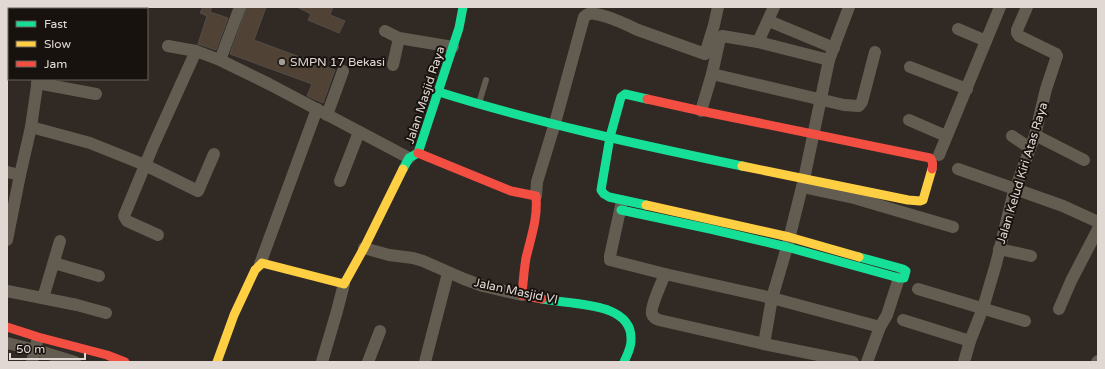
<svg xmlns="http://www.w3.org/2000/svg" width="1105" height="369" font-family="'Varela Round',sans-serif">
<rect width="100%" height="100%" fill="#302924"/>
<!-- building -->
<g fill="#504235" stroke="#534d48">
<path d="M 203,7 L 212,7 L 210,12 L 228,18 L 216,50 L 198,44 L 207,16 L 200,13 Z"/>
<path d="M 247,7 L 266,7 L 254,40 L 335,70 L 323,103 L 307,96 L 312,84 L 230,54 Z"/>
<path d="M 297,7 L 333,7 L 330,15 L 345,21 L 339,33 L 308,20 L 311,14 Z"/>
</g>
<g fill="none" stroke-linecap="round" stroke-linejoin="round">
<!-- lane -->
<path stroke="#635d51" stroke-width="6" d="M 479,103 L 486,80"/>
<!-- street -->
<g stroke="#635d51" stroke-width="12">
<path d="M 22,7 L 32,9"/>
<path d="M 769,21 L 834,48"/>
<path d="M 958,29 L 986,41"/>
<path d="M 385,31 L 399,38 L 453,47"/>
<path d="M 758,42 L 774,7"/>
<path d="M 168,46 L 196,51 L 220,60 L 269,84 L 409,158"/>
<path d="M 220,60 L 240,7"/>
<path d="M 393,65 L 399,38"/>
<path d="M 910,67 L 967,89"/>
<path d="M 712,74 L 844,105 L 859,106 L 862,102 L 875,52"/>
<path d="M 37,83 L 96,94"/>
<path d="M 701,111 L 712,74 L 720,38 L 722,36 L 758,42 L 829,60"/>
<path d="M 327,115 L 343,71"/>
<path d="M 909,120 L 946,136"/>
<path d="M 31,127 L 90,143 L 145,165 L 198,191 L 214,154"/>
<path d="M 1035,135 L 1084,160"/>
<path d="M 1012,136 L 1030,148"/>
<path d="M 939,155 L 1000,7"/>
<path d="M 958,169 L 1015,189 L 1063,206 L 1098,222"/>
<path d="M 7,172 L 20,175"/>
<path d="M 340,181 L 359,132"/>
<path d="M 802,187 L 854,198 L 953,227"/>
<path d="M 536,196 L 537,182 L 555,123 L 584,17 C 587,14 591,13 595,14 C 610,16 625,24 638,30 C 660,38 683,46 705,54 L 714,25 L 718,7"/>
<path d="M 622,201 L 610,256 L 610,260 L 665,274 L 772,298 L 880,327"/>
<path d="M 158,235 L 127,221 L 124,216 L 153,146 L 196,51"/>
<path d="M 7,240 L 20,175 L 31,127 L 38,79"/>
<path d="M 364,248 L 389,255 L 413,258 L 423,261 L 464,279 L 483,286 L 522,295"/>
<path d="M 999,249 L 1031,256"/>
<path d="M 54,263 L 99,276"/>
<path d="M 260,264 L 317,109"/>
<path d="M 665,274 C 662,282 650,307 652,314 C 653,317 656,319 659,320 L 764,344 L 853,362"/>
<path d="M 918,289 L 1025,321"/>
<path d="M 7,291 L 77,305 L 106,313"/>
<path d="M 43,298 L 60,241"/>
<path d="M 1059,309 L 1071,281 L 1098,229"/>
<path d="M 903,320 L 970,341"/>
<path d="M 7,343 L 36,350 L 75,362"/>
<path d="M 764,344 L 772,298 L 787,247 L 804,179 L 829,60 L 849,7"/>
<path d="M 32,362 L 37,342"/>
<path d="M 322,362 L 337,311 L 344,284"/>
<path d="M 368,362 L 380,331"/>
<path d="M 425,362 L 448,273"/>
<path d="M 867,362 L 880,327 L 887,315 L 899,278"/>
<path d="M 964,362 L 970,341 L 983,308 L 996,264 L 1013,195 L 1035,135 L 1046,89 L 1057,56 L 1056,54 L 1019,36 L 1017,33 L 1017,30 L 1027,7"/>
<path d="M 1097,362 L 1098,361"/>
</g>
<!-- fast -->
<g stroke="#16e098" stroke-width="9">
<path d="M 439,92 C 538,123 640,145 742,166"/>
<path d="M 403,169 L 409,158 L 418,153 L 459,28 L 463,7"/>
<path d="M 646,205 L 609,197 L 604,194 L 601,190 L 610,137 L 621,97 L 625,94 L 647,99"/>
<path d="M 621,210 L 710,229 L 787,247 L 899,278 L 904,278 L 906,271 L 903,269 L 859,257"/>
<path d="M 542,299 C 549,300 557,301 564,302 C 587,305 631,307 631,338 C 632,347 627,355 624,362"/>
</g>
<!-- slow -->
<g stroke="#ffcf43" stroke-width="9">
<path d="M 742,166 L 908,200 L 920,201 L 923,200 L 932,169"/>
<path d="M 646,205 L 789,237 L 859,257"/>
<path d="M 217,362 L 234,315 L 255,270 L 262,263 L 344,284 L 364,248 L 403,169"/>
</g>
<!-- jam -->
<g stroke="#f24e42" stroke-width="9">
<path d="M 647,99 L 701,111 L 930,158 C 933,161 933,165 932,169"/>
<path d="M 418,153 L 511,191 L 536,196 C 538,218 531,237 526,258 C 524,270 523,283 522,295 L 542,299"/>
<path d="M 7,327 L 38,337 L 107,355 L 125,362"/>
</g>
</g>
<!-- markers -->
<circle fill="#a39b96" stroke="#18120e" stroke-width="1.5" cx="282" cy="62" r="4"/>
<g text-anchor="middle" dominant-baseline="central" stroke-width="4" stroke-linejoin="round" paint-order="stroke">
<!-- poi labels -->
<g font-size="12" fill="#e1d8d3" stroke="#18120e" text-anchor="start">
<text x="290" y="62">SMPN 17 Bekasi</text>
</g>
<!-- street labels -->
<g font-size="12" fill="#e1d8d3" stroke="#18120e">
<text transform="translate(425 95) rotate(-72)">Jalan Masjid Raya</text>
<text transform="translate(1022 173) rotate(-73)">Jalan Kelud Kiri Atas Raya</text>
<text transform="translate(516 291) rotate(12)">Jalan Masjid VI</text>
</g>
</g>
<!-- border -->
<rect width="1105" height="369" fill="none" stroke="#e1d8d3" stroke-width="16"/>
<!-- legend -->
<rect x="8" y="8" width="140" height="72" fill="#18120e" stroke="#68615d"/>
<rect x="16" y="21" width="20" height="6" fill="#16e098" stroke="#68615d"/>
<text x="44" y="28" font-size="12" fill="#e1d8d3">Fast</text>
<rect x="16" y="41" width="20" height="6" fill="#ffcf43" stroke="#68615d"/>
<text x="44" y="48" font-size="12" fill="#e1d8d3">Slow</text>
<rect x="16" y="61" width="20" height="6" fill="#f24e42" stroke="#68615d"/>
<text x="44" y="68" font-size="12" fill="#e1d8d3">Jam</text>
<!-- scale -->
<path d="M10 353v6h75v-6" fill="none" stroke="#e1d8d3" stroke-width="2"/>
<text x="16" y="353" font-size="12" fill="#e1d8d3" stroke="#18120e" stroke-width="3" paint-order="stroke">50 m</text>
</svg>
